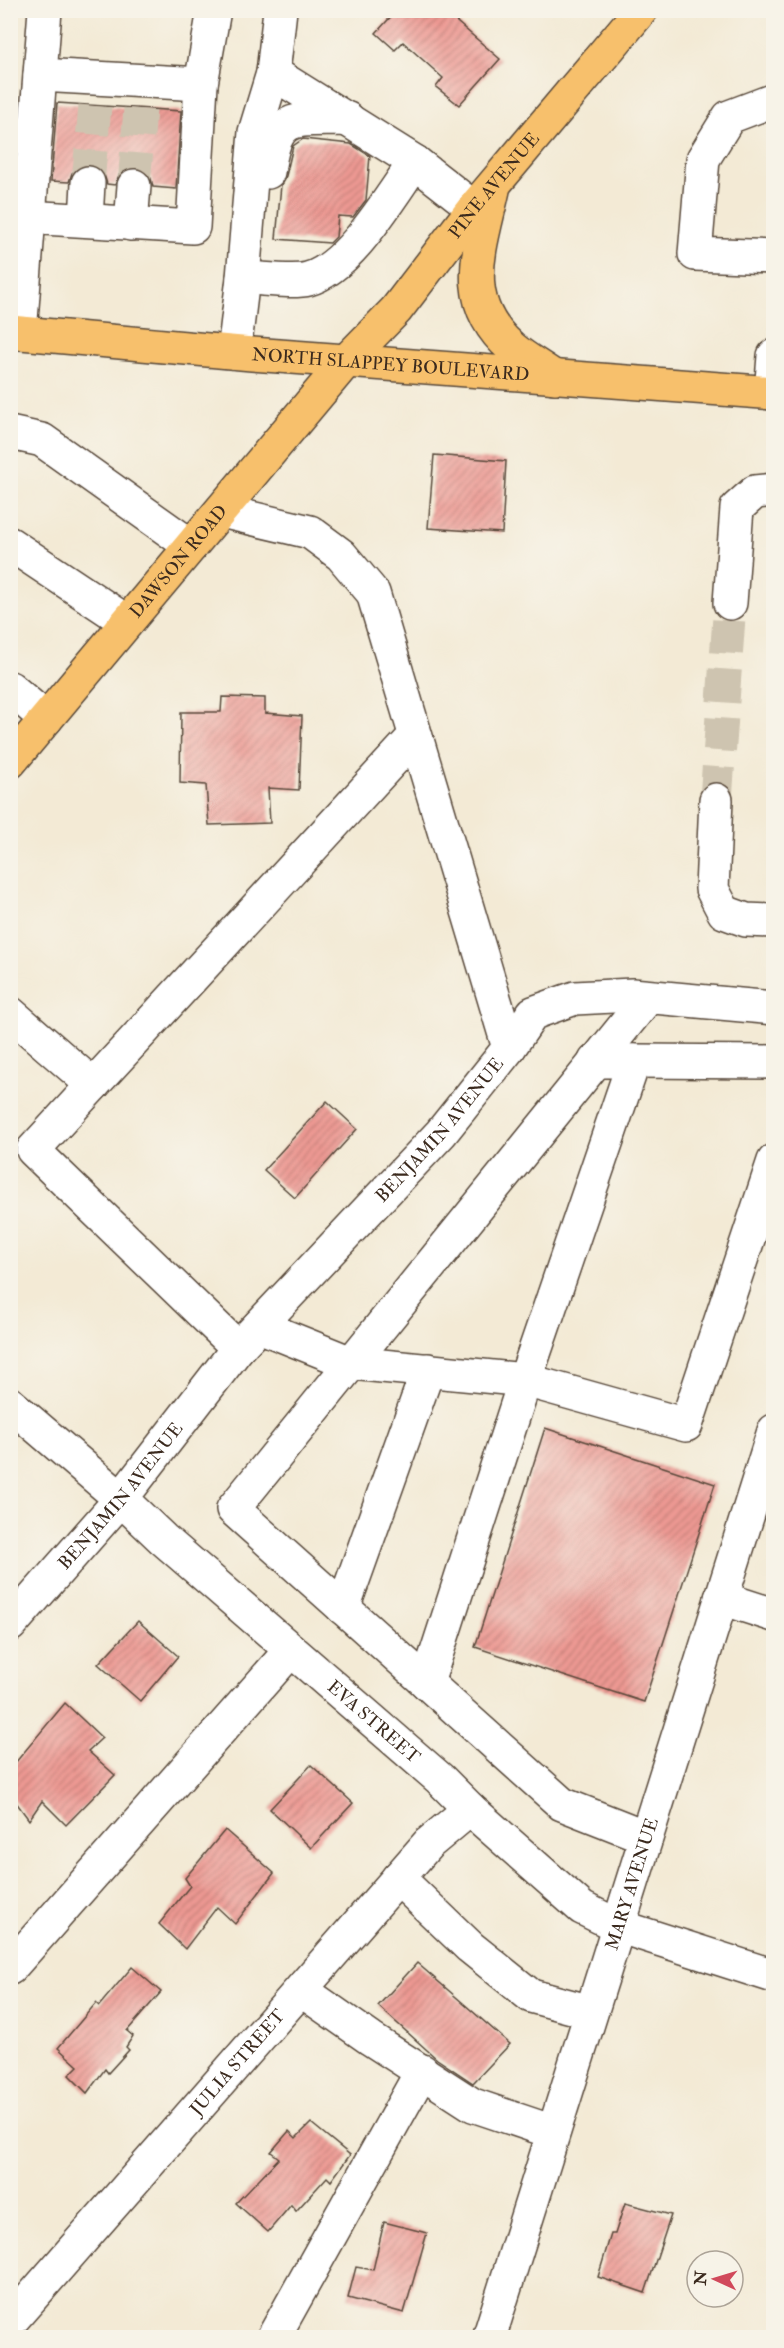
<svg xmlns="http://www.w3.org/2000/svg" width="784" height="2348" font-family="'IM FELL Double Pica',serif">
<defs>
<pattern id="building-hatch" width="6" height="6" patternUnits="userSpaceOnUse" patternTransform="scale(1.5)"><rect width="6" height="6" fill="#ed9993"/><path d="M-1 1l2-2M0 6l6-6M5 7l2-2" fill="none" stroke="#c17d77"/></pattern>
</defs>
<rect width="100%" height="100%" fill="#f7f3e8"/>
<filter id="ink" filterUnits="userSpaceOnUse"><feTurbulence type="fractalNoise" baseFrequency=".0167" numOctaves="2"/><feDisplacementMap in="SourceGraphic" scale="12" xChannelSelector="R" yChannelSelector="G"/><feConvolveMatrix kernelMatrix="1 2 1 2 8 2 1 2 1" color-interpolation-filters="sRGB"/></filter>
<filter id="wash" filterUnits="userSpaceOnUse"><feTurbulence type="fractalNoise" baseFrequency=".008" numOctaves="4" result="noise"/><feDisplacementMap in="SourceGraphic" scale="24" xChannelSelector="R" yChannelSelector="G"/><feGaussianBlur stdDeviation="1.35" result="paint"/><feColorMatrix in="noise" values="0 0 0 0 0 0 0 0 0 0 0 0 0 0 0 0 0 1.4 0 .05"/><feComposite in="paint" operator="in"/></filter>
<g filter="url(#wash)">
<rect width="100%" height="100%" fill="#f3ead5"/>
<g id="blocks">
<!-- building -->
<g fill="url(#building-hatch)">
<path d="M 397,10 L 443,10 L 500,59 L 459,105 L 436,87 L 443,78 L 403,42 L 395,50 L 376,33 Z"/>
<path d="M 57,103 L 181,111 L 176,189 L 153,187 L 151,178 L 145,171 L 135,167 L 125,169 L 119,175 L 115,185 L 107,184 L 104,174 L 99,168 L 90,164 L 79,167 L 72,173 L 69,182 L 51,181 Z"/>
<path d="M 303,139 L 351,144 L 370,156 L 366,200 L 353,217 L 338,216 L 336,237 L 330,243 L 276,239 L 281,185 L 286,176 L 293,146 Z"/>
<path d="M 434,455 L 506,461 L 502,533 L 428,528 Z"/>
<path d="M 222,697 L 265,698 L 265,713 L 302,716 L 299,790 L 268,788 L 270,823 L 209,825 L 206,785 L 180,783 L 181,712 L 221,712 Z"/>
<path d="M 327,1101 L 357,1129 L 295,1198 L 264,1170 Z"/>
<path d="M 545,1428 L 715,1484 L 644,1702 L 475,1647 Z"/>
<path d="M 138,1621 L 178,1656 L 140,1701 L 98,1664 Z"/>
<path d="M 65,1703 L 102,1738 L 88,1751 L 115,1775 L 66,1825 L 42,1801 L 29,1820 L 10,1794 L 10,1769 Z"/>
<path d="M 311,1765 L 353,1803 L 311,1848 L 270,1809 Z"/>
<path d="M 225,1830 L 274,1873 L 235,1924 L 217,1907 L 185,1949 L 159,1924 L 190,1886 L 185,1878 Z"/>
<path d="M 417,1963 L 510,2044 L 473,2083 L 437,2059 L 378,2006 Z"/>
<path d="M 132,1967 L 161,1992 L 127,2031 L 133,2036 L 126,2047 L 129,2050 L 108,2073 L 105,2069 L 87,2093 L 69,2075 L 78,2066 L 58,2048 L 96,2003 L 99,2006 Z"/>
<path d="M 311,2123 L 350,2155 L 331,2181 L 327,2177 L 296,2211 L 291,2205 L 268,2232 L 236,2203 L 279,2158 L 271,2152 L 289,2131 L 296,2138 Z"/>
<path d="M 625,2203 L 671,2215 L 645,2293 L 598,2277 L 611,2234 L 615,2234 Z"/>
<path d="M 384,2222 L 427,2233 L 404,2313 L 348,2298 L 356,2267 L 373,2270 Z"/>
</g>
</g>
</g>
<g filter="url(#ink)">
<use href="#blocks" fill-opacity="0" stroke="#574739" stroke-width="1.5"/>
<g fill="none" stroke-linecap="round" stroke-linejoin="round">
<!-- minor-tunnel -->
<g stroke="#cec4b0" stroke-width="33" stroke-dasharray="33 16" stroke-linecap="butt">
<path d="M 88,183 L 95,106"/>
<path d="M 134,186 L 140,109"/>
<path d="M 716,800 L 730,603"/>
</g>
<defs>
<g id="minor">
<path d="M 273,73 L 415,162 L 474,208"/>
<path d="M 40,75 L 201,84"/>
<path d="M 774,100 L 729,117 L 703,159 L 695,254 L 774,257"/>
<path d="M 268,172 C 276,110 295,121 348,119"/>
<path d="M 10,216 L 193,227 L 201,84 L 214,10"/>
<path d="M 86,220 L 88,183"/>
<path d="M 131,224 L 134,186"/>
<path d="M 243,278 C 259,278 293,283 308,279 C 349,268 390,197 415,162"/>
<path d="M 20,333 L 45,10"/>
<path d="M 234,352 L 243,278 L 255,132 L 273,73 L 280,10"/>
<path d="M 771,393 L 774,356"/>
<path d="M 10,433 L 42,440 L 191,546"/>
<path d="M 10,544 L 127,622"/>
<path d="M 730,603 L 737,508 L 755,492 L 774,490"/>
<path d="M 10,688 L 46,719"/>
<path d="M 716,800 L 712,889 L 724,912 L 746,920 L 774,921"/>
<path d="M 10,1013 L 93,1085"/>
<path d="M 509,1048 L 533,1013 L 575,998 L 632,995 L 774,1008"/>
<path d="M 634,1061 L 774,1062"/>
<path d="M 259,1326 L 351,1363 L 525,1380 L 686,1425 L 774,1161"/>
<path d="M 238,1348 L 33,1150 L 415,736"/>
<path id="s1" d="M 10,1404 L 121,1499 L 163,1539 L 440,1779 L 470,1809 L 582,1908 L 618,1926 L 774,1976"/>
<path d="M 721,1598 L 774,1615"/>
<path d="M 343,1608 L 428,1370"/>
<path id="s2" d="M 10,1625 L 121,1499 L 238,1348 L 441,1133 L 509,1048 L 373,593 L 341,555 L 310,532 L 221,511"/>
<path d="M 427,1683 L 525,1380 L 634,1061 L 595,1061"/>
<path d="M 646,1837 L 562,1804 L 233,1509 L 648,997"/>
<path d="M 398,1878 L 470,1947 L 531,1996 L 591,2012"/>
<path d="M 10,1968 L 291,1650"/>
<path d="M 301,1990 L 371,2039 L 473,2105 L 553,2132"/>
<path id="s3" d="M 10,2322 L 428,1844 L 470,1809"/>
<path d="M 273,2338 L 422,2071"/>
<path id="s4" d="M 489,2338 L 774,1431"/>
</g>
<g id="major">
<path d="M 493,190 C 480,250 458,301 512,348 C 525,359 540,367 554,377"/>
<path id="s5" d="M 10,332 L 252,354 L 774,393"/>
<path id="s6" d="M 10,762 L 347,360 L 396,310 L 474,208 L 641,10"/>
</g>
</defs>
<!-- minor casing -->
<use href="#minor" stroke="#574739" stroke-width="36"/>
<!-- major casing -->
<use href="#major" stroke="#574739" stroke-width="36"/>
<!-- minor -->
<use href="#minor" stroke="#fff" stroke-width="33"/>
<!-- major -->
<use href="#major" stroke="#f7c06c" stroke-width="33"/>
</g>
</g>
<g text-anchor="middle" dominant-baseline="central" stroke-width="4.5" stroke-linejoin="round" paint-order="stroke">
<!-- street labels -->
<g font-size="18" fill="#3b2a1e" stroke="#f7f3e8">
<text stroke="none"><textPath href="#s6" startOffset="753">PINE AVENUE</textPath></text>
<text stroke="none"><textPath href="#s5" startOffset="382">NORTH SLAPPEY BOULEVARD</textPath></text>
<text stroke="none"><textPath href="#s6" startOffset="262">DAWSON ROAD</textPath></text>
<text stroke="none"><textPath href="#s2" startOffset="656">BENJAMIN AVENUE</textPath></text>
<text stroke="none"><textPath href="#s2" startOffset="170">BENJAMIN AVENUE</textPath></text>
<text stroke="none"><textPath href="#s1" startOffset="483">EVA STREET</textPath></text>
<text stroke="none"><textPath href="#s4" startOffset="476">MARY AVENUE</textPath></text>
<text stroke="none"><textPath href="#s3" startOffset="345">JULIA STREET</textPath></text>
</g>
</g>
<!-- margin -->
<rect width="784" height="2348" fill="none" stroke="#f7f3e8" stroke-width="36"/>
<!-- north arrow -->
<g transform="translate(715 2279) rotate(274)"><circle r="28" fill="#f7f3e8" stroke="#aca397" stroke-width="1.5"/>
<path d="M0-4.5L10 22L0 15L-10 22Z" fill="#d1495b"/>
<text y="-9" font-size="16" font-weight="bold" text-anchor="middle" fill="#3b2a1e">N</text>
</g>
</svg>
